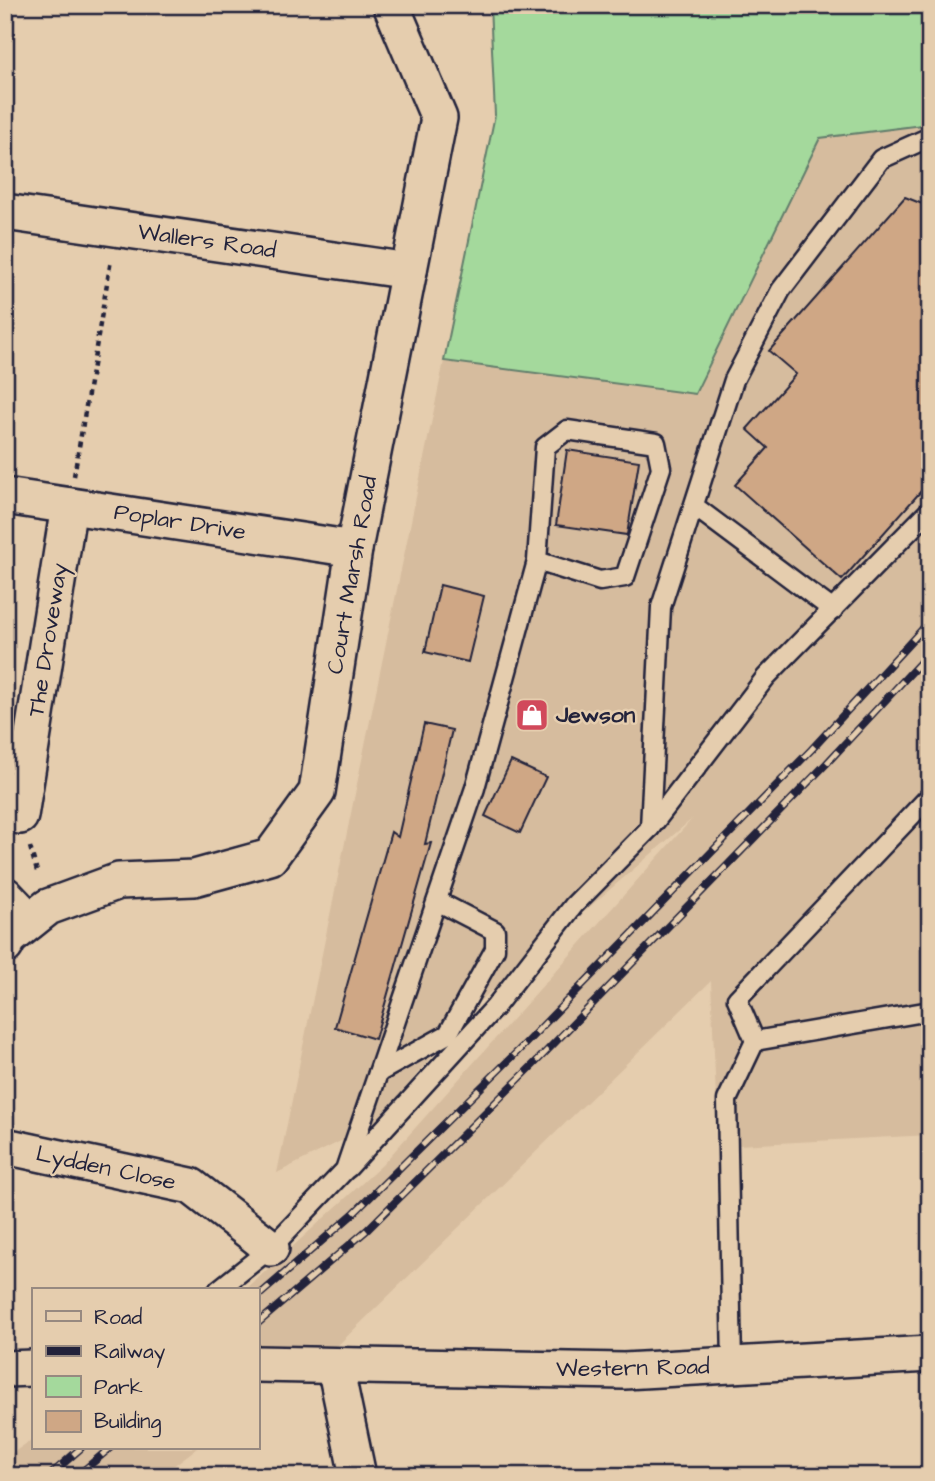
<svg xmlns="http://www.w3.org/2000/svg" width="935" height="1481" font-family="'Architects Daughter',sans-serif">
<rect width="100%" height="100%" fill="#e5cdae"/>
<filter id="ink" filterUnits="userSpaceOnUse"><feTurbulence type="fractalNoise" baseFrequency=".0143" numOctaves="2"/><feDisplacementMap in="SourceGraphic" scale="14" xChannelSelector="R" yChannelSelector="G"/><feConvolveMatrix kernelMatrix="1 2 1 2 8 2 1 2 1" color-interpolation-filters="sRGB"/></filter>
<g filter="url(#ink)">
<!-- built -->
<g fill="#d6bc9e">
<path d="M 930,124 L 930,1135 L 718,1146 L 711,981 L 331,1352 L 257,1355 L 257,1290 L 245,1290 L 382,1165 L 692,819 L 480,1001 L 373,1125 L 277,1173 L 444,361 L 695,394 L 820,138 Z"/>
<path d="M 33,1439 L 33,1448 L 197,1448 L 160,1476 L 137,1476 L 131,1467 L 120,1476 L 5,1476 L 5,1458 Z"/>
</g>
<!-- green -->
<path fill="#a4d99c" stroke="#637e6c" stroke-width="2" d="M 490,5 L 930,5 L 930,124 L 820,138 L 695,394 L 444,361 L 495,115 Z"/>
<!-- building -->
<g fill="#cfa785" stroke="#22223b" stroke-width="2">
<path d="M 905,197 L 930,207 L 930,481 L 842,580 L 735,485 L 768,448 L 747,429 L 796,374 L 769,351 Z"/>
<path d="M 567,450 L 639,461 L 627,535 L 556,525 Z"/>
<path d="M 440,585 L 484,596 L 468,662 L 425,652 Z"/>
<path d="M 424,724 L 452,730 L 425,844 L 431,843 L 375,1039 L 335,1027 L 391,832 L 398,837 Z"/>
<path d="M 511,761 L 546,777 L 520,833 L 485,816 Z"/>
</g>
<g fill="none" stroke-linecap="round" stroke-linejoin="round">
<defs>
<g id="service">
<path d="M 694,506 L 833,610"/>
<path d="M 650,828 L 661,607 L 734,380 L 781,290 L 881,159 L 930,137"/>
<path d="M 755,1041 L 737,999 L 930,796"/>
<path d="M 378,1073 L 448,1034 L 495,949 L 495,931 L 437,901"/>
<path d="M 348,1168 L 495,1007 L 574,905 L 650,828 L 766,677 L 930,510"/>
<path d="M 218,1290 L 271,1248 L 345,1170 L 475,788 L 537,561 L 545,447 L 567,430 L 656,443 L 661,468 L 625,577 L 600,581 L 537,561"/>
<path d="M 732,1366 L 727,1100 L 755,1041 L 930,1011"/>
</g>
<g id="minor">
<path d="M 5,212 L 409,271"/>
<path d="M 5,496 L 354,549"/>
<path d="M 20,816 L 69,506"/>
<path d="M 5,895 L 30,921"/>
<path d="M 5,946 L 9,938 L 48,907 L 119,881 L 194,878 L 270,857 L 317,792 L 354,549 L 439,118 L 391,5"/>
<path d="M 5,1146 L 191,1186 L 271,1248"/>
<path d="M 257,1364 L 624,1371 L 930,1354"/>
<path d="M 335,1366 L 358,1476"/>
<path d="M 5,1369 L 33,1368"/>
</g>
</defs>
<!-- service casing -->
<use href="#service" stroke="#22223b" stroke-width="23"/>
<!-- minor casing -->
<use href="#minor" stroke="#22223b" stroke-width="40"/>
<!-- path -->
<g stroke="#22223b" stroke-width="4.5" stroke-dasharray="5 5" stroke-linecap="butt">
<path d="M 74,476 L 111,260"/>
<path d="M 30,847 L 38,875"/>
</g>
<!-- service -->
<use href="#service" stroke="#e5cdae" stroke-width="18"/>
<!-- minor -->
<use href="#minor" stroke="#e5cdae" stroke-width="35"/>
<defs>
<g id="rail">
<path d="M 257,1297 L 353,1214 L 519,1050 L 811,750 L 930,621"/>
<path d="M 257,1324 L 367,1230 L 534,1064 L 826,764 L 930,652"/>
<path d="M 49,1476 L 81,1448"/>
<path d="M 77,1476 L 110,1448"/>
</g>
</defs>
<!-- rail casing -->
<use href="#rail" stroke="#22223b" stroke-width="8"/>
<!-- rail -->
<use href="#rail" stroke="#e5cdae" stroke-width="5" stroke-dasharray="16" stroke-linecap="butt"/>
</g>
</g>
<!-- icons -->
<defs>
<symbol id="shop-square" viewBox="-11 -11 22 22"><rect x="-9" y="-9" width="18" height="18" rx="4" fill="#d1495b" stroke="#e5cdae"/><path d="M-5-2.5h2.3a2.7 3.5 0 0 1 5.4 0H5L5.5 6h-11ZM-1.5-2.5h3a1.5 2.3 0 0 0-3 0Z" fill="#fff"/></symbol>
</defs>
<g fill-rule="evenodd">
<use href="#shop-square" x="513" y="696" width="38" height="38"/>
</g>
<g text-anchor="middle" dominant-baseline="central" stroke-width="5" stroke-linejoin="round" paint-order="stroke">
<!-- street labels -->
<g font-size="23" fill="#22223b" stroke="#e5cdae">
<text transform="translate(207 241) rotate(8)">Wallers Road</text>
<text transform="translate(180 522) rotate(9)">Poplar Drive</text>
<text transform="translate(352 575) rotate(-80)">Court Marsh Road</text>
<text transform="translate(48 640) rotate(-81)">The Droveway</text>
<text transform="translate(106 1168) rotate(12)">Lydden Close</text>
<text transform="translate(633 1368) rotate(-1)">Western Road</text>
</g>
<!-- poi labels -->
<g font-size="23" font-weight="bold" fill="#22223b" stroke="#e5cdae" text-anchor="start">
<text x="556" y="715">Jewson</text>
</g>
</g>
<!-- margin -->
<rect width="935" height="1481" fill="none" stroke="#e5cdae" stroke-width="28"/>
<rect x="14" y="14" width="907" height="1453" fill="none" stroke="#22223b" stroke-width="2.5" filter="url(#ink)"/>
<!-- legend -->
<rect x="32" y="1288" width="228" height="161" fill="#e5cdae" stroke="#978980" stroke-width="2"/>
<rect x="46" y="1311" width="35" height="10" fill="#e5cdae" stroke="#978980" stroke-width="2"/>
<text x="94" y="1324" font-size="21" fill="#22223b">Road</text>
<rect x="46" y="1346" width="35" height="10" fill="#22223b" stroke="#978980" stroke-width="2"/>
<text x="94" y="1358" font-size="21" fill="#22223b">Railway</text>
<rect x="46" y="1376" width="35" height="21" fill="#a4d99c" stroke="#978980" stroke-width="2"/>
<text x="94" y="1394" font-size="21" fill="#22223b">Park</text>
<rect x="46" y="1411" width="35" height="21" fill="#cfa785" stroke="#978980" stroke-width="2"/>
<text x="94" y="1428" font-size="21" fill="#22223b">Building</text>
</svg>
